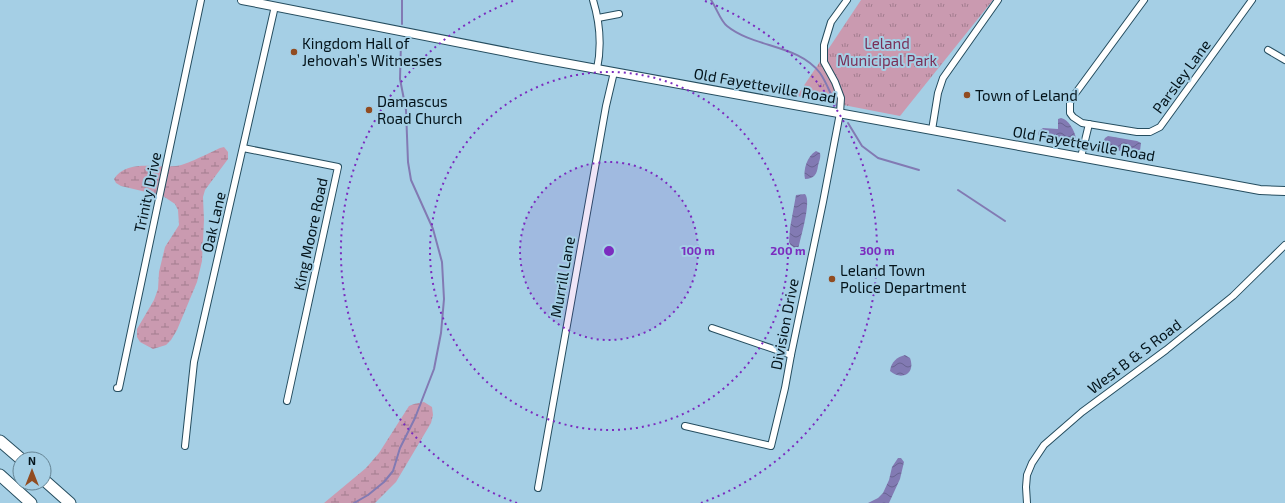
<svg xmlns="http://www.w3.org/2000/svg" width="1285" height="503" font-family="'Exo 2',sans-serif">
<defs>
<pattern id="grass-tufts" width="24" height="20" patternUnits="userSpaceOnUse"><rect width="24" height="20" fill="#ca9ab0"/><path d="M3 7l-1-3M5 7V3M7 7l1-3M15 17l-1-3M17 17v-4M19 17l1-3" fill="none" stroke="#a27c8e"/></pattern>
<pattern id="wetland-marsh" width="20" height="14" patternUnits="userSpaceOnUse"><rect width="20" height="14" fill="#ca9ab0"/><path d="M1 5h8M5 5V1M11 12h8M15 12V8" fill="none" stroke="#a27c8e"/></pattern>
<pattern id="water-waves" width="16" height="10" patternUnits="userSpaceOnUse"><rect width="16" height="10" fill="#827ab3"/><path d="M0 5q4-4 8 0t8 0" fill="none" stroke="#686391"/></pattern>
</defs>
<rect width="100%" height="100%" fill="#a5cfe5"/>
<!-- grass -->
<path fill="url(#grass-tufts)" d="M 861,0 L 993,0 L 900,116 L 797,96 Z"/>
<!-- wetland -->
<g fill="url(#wetland-marsh)">
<path d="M 224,147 L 228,152 L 228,159 L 205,190 L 203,197 L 204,220 L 202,261 L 197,282 L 177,330 L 171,340 L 166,345 L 153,349 L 140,342 L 137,337 L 137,329 L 154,300 L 158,289 L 159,272 L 165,247 L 179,225 L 178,210 L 175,204 L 163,196 L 121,186 L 116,183 L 114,179 C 126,159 156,168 176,166 C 186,165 209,153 220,148 Z"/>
<path d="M 424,402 L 432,407 L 433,415 L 431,423 L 396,482 L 375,503 L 324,503 L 366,468 L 379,453 L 409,406 L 414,404 Z"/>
</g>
<!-- water -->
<g fill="url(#water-waves)">
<path d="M 1061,118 C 1069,120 1074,130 1076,138 L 1073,142 L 1062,142 L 1040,136 L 1038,135 L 1039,131 L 1043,128 L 1058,129 L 1058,119 Z"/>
<path d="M 1108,136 L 1137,141 L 1141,143 L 1140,151 C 1128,153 1113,151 1102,144 L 1105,138 Z"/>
<path d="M 816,151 L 820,153 C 821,158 819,161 818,166 C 817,174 814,179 805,179 C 803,170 807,156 816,151 Z"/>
<path d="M 805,194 C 812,201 800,239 798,250 L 791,246 L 789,242 L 790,228 L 796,195 Z"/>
<path d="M 905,355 L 910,358 C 916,374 901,381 890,371 C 891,362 897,357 905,355 Z"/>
<path d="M 898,458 L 901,458 L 904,462 L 900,479 L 889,503 L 868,503 L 878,498 L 883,493 L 889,480 L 892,467 Z"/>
</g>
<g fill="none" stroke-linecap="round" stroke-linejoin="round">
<!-- stream -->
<g stroke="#827ab3" stroke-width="2">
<path d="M 711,0 C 716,7 721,22 727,26 C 754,48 798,44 820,73 C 827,83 831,96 837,106"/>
<path d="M 402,24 L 402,0"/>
<path d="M 848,123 L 862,146 L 878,158 L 919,170"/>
<path d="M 958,190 L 1005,221"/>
<path d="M 354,503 L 368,495 L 384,482 L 393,471 L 400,448 L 415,418 L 434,369 L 441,333 L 444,299 L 442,262 L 433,229 L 411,180 L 408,162 L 406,110 L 400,79 L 401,42"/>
</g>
<defs>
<g id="street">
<path d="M 593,0 C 600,23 602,45 597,69"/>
<path d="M 1144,0 L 1072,98 L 1070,103 L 1070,113 L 1073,117 L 1082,123 L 1137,132 L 1150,132 L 1160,127 L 1252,0"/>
<path d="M 598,18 L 619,14"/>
<path d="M 1268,50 L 1285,60"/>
<path d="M 932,130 L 938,93 L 943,78 L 998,0"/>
<path d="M 243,148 L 338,167 L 287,401"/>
<path d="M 1081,157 L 1089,124"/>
<path d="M 712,328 L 791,355"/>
<path d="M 117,388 L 119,388 L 201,0"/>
<path d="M 685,426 L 771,446 L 785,388 L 791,355 L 823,202 L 840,113 L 841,98 L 835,82 L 824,62 L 824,45 L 831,22 L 847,0"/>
<path d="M 185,446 L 194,362 L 275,6"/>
<path d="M 538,488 L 606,106 L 614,72"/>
<path d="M 1027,503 L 1026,487 L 1027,475 L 1032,463 L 1044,445 L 1082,412 L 1166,350 L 1233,296 L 1285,245"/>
</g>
<path id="secondary" d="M 242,0 L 542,59 L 1206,180 L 1260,190 L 1285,191"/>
<g id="highway">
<path d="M 0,441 L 21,459"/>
<path d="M 0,475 L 31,503"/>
<path d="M 44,480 L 70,503"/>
</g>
</defs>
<!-- street casing -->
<use href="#street" stroke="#254d5f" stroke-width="8"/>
<!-- secondary casing -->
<use href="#secondary" stroke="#254d5f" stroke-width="10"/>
<!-- highway casing -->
<use href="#highway" stroke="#254d5f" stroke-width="13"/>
<!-- street -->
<use href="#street" stroke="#fff" stroke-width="6"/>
<!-- secondary -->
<use href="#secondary" stroke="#fff" stroke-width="8"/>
<!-- highway -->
<use href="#highway" stroke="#fff" stroke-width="11"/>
</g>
<!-- distance rings -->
<circle cx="609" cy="251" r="89" fill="#7b2cbf" fill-opacity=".12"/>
<g fill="none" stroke="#7b2cbf" stroke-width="2" stroke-dasharray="2 4">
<circle cx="609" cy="251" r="89"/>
<circle cx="609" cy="251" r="179"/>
<path d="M517 503A268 268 0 0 1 513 1M705 1A268 268 0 0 1 701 503"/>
</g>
<!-- markers -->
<g fill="#914c21" stroke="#a5cfe5" stroke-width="1.5">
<circle cx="294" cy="52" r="4"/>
<circle cx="967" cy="95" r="4"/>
<circle cx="369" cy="110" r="4"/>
<circle cx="832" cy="279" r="4"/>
</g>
<g text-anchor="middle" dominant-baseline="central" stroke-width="4" stroke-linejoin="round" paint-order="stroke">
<!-- poi labels -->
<g font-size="15" fill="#04141b" stroke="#a5cfe5" text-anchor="start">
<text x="302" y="43">Kingdom Hall of<tspan x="302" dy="17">Jehovah’s Witnesses</tspan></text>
<text x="975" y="95">Town of Leland</text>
<text x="377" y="101">Damascus<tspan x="377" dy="17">Road Church</tspan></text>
<text x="840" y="270">Leland Town<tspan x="840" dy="17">Police Department</tspan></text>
</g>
<!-- park labels -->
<g font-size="15" fill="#7a2f57" stroke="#a5cfe5">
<text x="887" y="43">Leland<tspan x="887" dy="17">Municipal Park</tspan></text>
</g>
<!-- street labels -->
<g font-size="15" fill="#04141b" stroke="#a5cfe5">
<text transform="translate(1181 76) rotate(-54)">Parsley Lane</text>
<text transform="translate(765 85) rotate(10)">Old Fayetteville Road</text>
<text transform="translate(1084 143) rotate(10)">Old Fayetteville Road</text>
<text transform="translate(147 192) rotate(-78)">Trinity Drive</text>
<text transform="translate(213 222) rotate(-77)">Oak Lane</text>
<text transform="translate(310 234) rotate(-78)">King Moore Road</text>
<text transform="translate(562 277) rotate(-80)">Murrill Lane</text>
<text transform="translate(784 324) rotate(-79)">Division Drive</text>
<text transform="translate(1134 356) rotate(-37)">West B &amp; S Road</text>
</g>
</g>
<circle cx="609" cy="251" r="6" fill="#7b2cbf" stroke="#a5cfe5" stroke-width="2"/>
<g font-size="12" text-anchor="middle" font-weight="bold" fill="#7b2cbf" stroke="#a5cfe5" stroke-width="4" stroke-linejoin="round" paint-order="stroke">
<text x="698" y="255">100 m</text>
<text x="788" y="255">200 m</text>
<text x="877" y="255">300 m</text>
</g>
<!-- north arrow -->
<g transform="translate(32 471)"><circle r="19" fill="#a5cfe5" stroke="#658494"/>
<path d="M0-3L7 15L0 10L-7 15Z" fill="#914c21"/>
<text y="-6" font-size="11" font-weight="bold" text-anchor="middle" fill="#04141b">N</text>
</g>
</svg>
